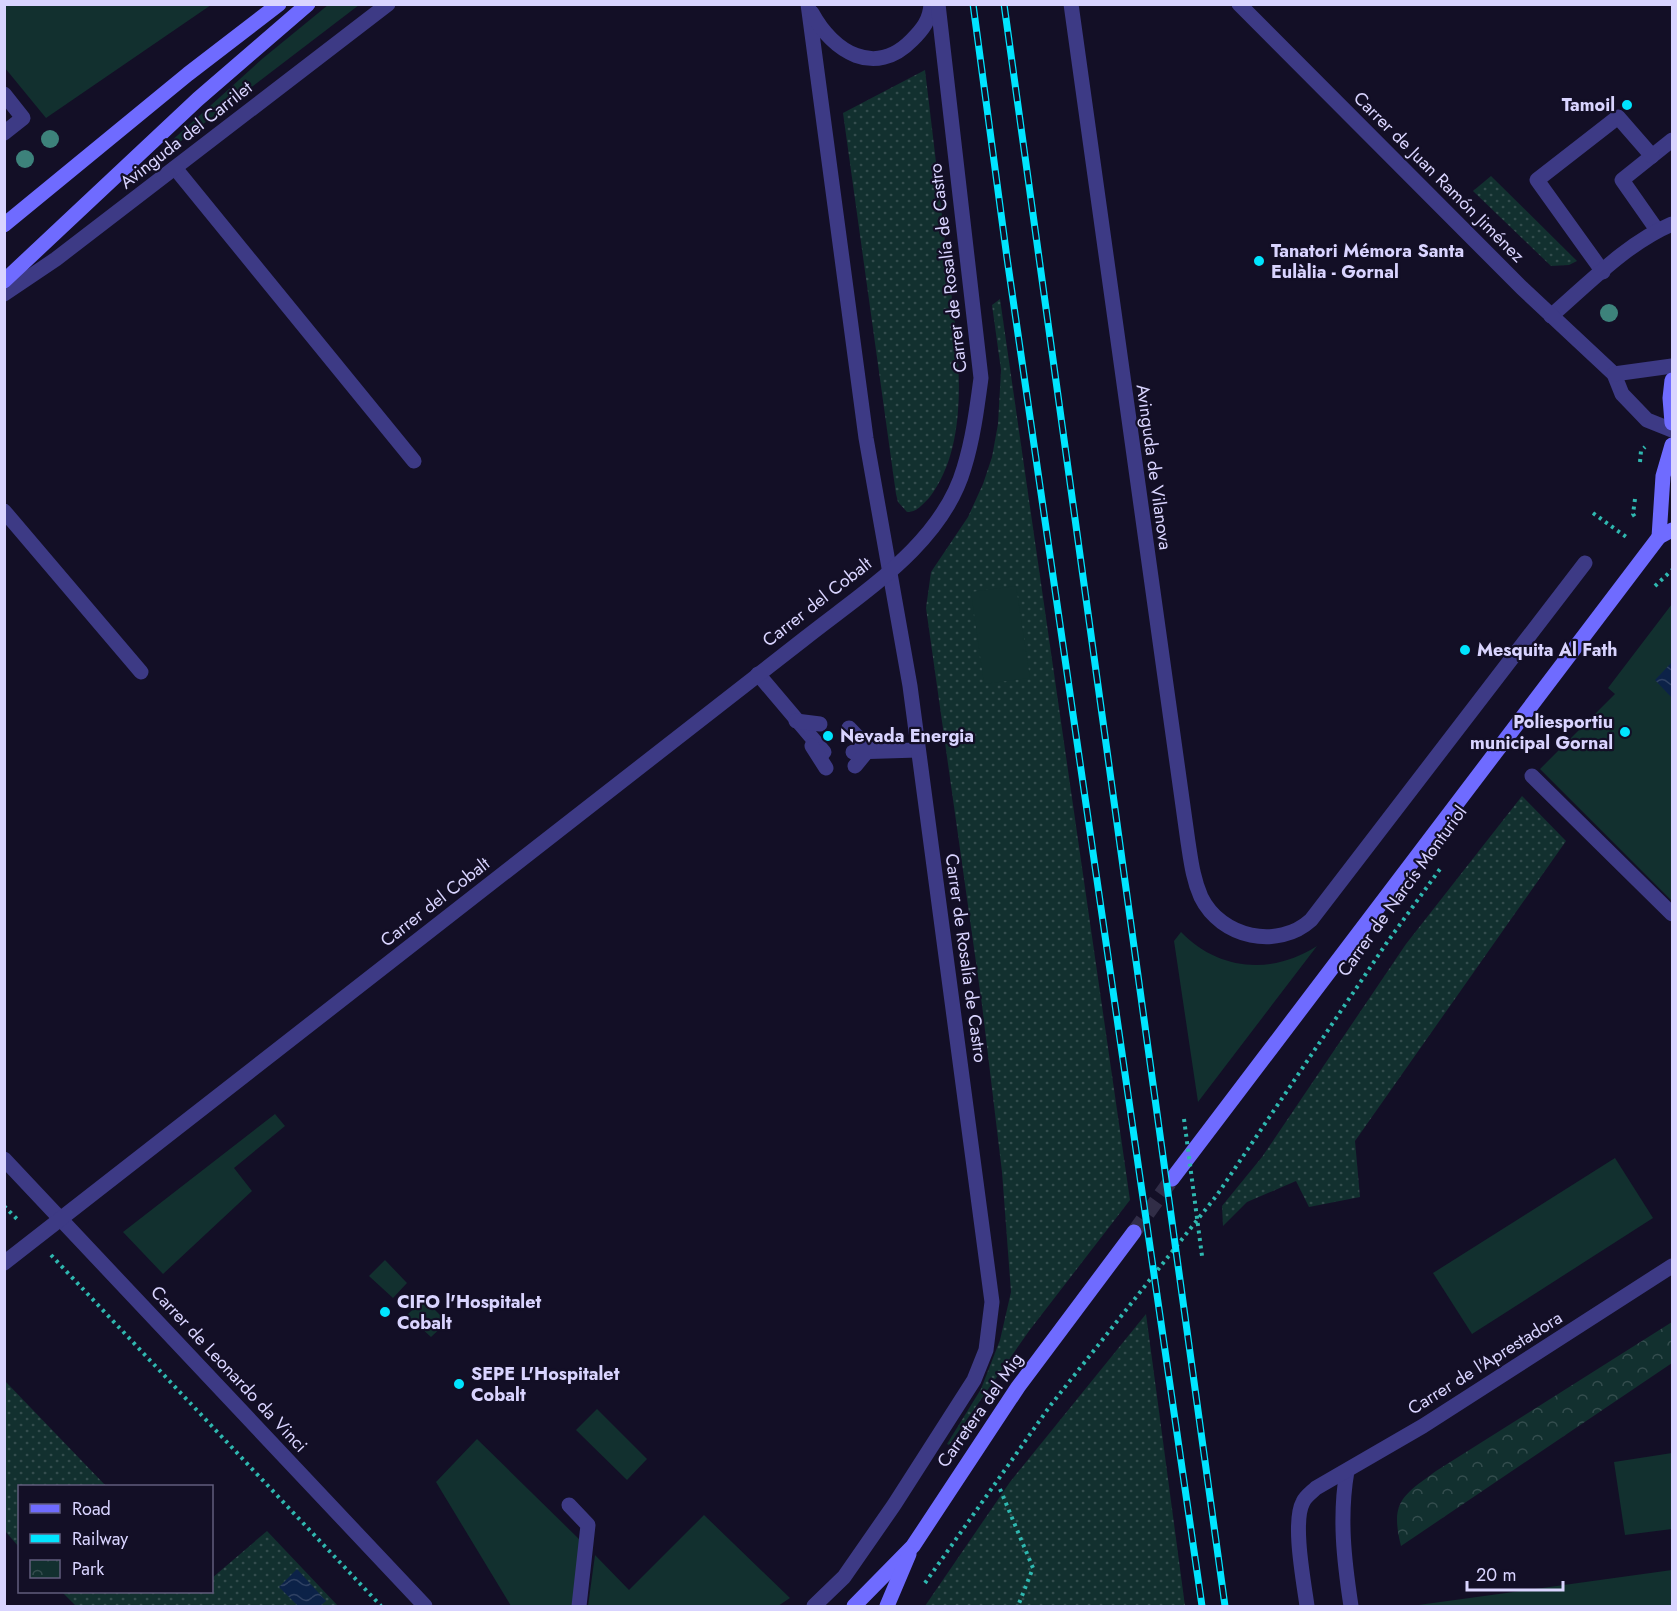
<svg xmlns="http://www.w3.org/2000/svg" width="1677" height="1611" font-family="Jost,sans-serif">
<defs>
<pattern id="grass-dots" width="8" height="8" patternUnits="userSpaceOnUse" patternTransform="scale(1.5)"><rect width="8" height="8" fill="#12302f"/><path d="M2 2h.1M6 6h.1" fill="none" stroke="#344d4e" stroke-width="1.8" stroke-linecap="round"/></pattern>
<pattern id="park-crowns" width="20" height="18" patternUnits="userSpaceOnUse" patternTransform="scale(1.5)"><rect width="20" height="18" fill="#12302f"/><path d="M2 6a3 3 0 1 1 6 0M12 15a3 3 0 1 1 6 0" fill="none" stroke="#344d4e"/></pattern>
<pattern id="water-waves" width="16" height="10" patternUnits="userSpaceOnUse" patternTransform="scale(1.5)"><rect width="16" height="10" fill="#0c2248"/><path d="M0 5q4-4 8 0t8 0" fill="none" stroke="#2f4163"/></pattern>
</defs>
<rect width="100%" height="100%" fill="#130f26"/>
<!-- grass -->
<g fill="url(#grass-dots)">
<path d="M 925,70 C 932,128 939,186 945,243 C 953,319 979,434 929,498 C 922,505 917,512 907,512 L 898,502 L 896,494 L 843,113 Z"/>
<path d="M 1491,176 L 1577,261 L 1569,265 L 1551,266 L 1473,191 Z"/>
<path d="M 1000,299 L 1130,1200 L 1029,1331 L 949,1445 L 947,1444 L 981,1389 L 1000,1340 L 1011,1292 L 1002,1172 L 982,1005 L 926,608 L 931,572 L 968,517 L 983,484 L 992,457 L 998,424 L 1001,370 L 992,305 Z"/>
<path d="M 1522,796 L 1566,841 L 1355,1141 L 1360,1197 L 1309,1207 L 1296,1181 L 1247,1202 L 1223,1226 L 1222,1206 L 1262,1157 L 1406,944 Z"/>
<path d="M 1146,1314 L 1185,1606 L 925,1606 L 1010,1482 Z"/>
<path d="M 5,1381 L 106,1486 L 20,1486 L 19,1547 L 5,1531 Z"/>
<path d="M 267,1531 L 338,1606 L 76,1606 L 62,1592 L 212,1592 L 212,1578 Z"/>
</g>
<!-- park -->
<path fill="url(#park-crowns)" d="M 1672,1322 L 1672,1363 L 1401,1546 C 1390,1502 1402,1496 1436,1471 Z"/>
<!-- garden -->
<g fill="#12302f">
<path d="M 5,4 L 211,4 L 211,5 L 46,118 L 5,68 Z"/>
<path d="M 328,5 L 359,5 L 160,157 L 158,153 L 262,59 Z"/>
<path d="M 1016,586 L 1030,678 L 984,684 L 971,592 Z"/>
<path d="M 1672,604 L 1672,901 L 1540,769 L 1615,694 L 1608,688 Z"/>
<path d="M 1181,932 C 1219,971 1272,975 1317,946 L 1198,1102 L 1174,941 Z"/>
<path d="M 275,1114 L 285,1126 L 234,1168 L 252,1191 L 163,1274 L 123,1232 Z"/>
<path d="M 1615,1158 L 1653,1218 L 1472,1334 L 1433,1273 Z"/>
<path d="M 385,1260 L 407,1283 L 393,1298 L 369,1276 Z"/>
<path d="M 424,1299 L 447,1322 L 431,1337 L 407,1315 Z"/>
<path d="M 597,1409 L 647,1459 L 627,1480 L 576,1430 Z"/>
<path d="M 477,1439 L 581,1541 L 573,1606 L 511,1606 L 436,1482 Z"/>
<path d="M 1672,1453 L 1672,1529 L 1625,1535 L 1614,1462 Z"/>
<path d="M 704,1515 L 790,1598 L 778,1606 L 588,1606 L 595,1555 L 629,1590 Z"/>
<path d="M 1672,1570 L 1672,1606 L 1411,1606 Z"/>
</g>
<!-- water -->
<g fill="url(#water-waves)">
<path d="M 1672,662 L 1672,698 L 1655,680 Z"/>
<path d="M 297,1569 L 326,1601 L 320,1606 L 298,1606 L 279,1587 Z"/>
</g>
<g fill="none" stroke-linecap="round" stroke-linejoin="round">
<!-- secondary-tunnel -->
<path stroke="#312d47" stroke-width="15" stroke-dasharray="15 8" stroke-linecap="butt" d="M 1134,1232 L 1172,1179"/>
<!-- path -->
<g stroke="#2fb8b0" stroke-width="4" stroke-dasharray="3 4.5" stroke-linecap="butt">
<path d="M 1640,462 L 1641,451 L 1645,447"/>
<path d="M 1635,499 L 1633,514 L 1637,520"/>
<path d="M 1593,513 L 1629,539"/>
<path d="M 1655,586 L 1672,570"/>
<path d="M 4,1206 L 19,1221"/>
<path d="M 51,1255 L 381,1606"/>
<path d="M 1000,1489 L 1033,1568 L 1018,1606"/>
<path d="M 925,1583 L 1050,1406 L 1217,1195 L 1388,941 L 1440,869"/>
</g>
<!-- lane -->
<g stroke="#3d3a85" stroke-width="15">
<path d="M 175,168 L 414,461"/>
<path d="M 1657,230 L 1622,180 L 1672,140"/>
<path d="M 1603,272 L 1537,180 L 1618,117 L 1652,156"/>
<path d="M 1551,316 C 1588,284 1627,243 1672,224"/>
<path d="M 4,511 L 141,672"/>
<path d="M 758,674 L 824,752"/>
<path d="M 796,721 L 820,724"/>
<path d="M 849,728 L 869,749"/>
<path d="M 812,746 L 826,768"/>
<path d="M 853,752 L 918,750"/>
<path d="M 855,766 L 869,749"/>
<path d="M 1532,776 L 1672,914"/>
</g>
<!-- street -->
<g stroke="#3d3a85" stroke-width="15">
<path d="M 808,4 L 866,438 L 910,686 L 992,1302 L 986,1350 L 974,1380 L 894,1505 L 844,1577 L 814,1606"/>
<path d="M 1071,4 L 1188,842 C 1191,861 1193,879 1201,897 C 1221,938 1278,950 1311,920 L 1585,563"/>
<path d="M 1239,4 L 1522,288 L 1614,374 L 1622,394 L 1647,420 L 1672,430"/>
<path d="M 812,13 C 833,52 875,78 912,40 C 923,29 930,20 931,4"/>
<path d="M 4,94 L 23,118 L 4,133"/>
<path d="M 4,294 L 56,259 L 388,4"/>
<path d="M 1614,374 L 1672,366"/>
<path d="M 4,1159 L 425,1606"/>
<path d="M 4,1263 L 804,639 C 863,592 942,544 964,468 C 973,439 977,408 981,378 L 938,4"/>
<path d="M 1347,1471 C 1339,1517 1344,1560 1351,1606"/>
<path d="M 569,1505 L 588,1525 L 579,1606"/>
<path d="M 1307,1606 C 1304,1583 1292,1522 1303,1502 C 1305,1497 1312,1492 1316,1488 L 1423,1426 L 1672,1266"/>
</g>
<!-- secondary -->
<g stroke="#6f6bff" stroke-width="15">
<path d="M 4,225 L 188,74 L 279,4"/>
<path d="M 4,281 L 198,99 L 308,4"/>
<path d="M 1672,380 L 1670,398 L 1672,423"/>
<path d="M 1659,537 L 1663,476 L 1672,445"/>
<path d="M 1172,1179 L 1659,537 L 1672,530"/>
<path d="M 854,1606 L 913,1546 L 1018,1387 L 1134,1232"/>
<path d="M 887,1606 L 909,1554"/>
</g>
<defs>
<g id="rail">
<path d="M 973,4 L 1007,258 L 1202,1606"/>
<path d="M 1004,4 L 1225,1606"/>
</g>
</defs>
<!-- rail casing -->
<use href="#rail" stroke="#00e5ff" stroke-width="7"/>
<!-- rail -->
<use href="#rail" stroke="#130f26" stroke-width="4.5" stroke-dasharray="14" stroke-linecap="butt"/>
<!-- path-bridge -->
<path stroke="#2fb8b0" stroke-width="4" stroke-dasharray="3 4.5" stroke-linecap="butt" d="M 1184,1119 L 1202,1256"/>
</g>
<!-- trees -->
<g fill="#3d827b">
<circle cx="50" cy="139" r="9"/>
<circle cx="25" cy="159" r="9"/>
<circle cx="1609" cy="313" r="9"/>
</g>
<!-- markers -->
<g fill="#00e5ff" stroke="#130f26" stroke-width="2">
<circle cx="1627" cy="105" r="6"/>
<circle cx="1259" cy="261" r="6"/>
<circle cx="1465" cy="650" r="6"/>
<circle cx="1625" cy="732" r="6"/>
<circle cx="828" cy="736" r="6"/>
<circle cx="385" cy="1312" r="6"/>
<circle cx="459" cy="1384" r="6"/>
</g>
<g text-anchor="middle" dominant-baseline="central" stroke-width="4.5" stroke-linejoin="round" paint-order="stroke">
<!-- poi labels -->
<g font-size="18" font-weight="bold" fill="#d9d4ff" stroke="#130f26" text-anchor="start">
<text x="1615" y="105" text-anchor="end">Tamoil</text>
<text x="1271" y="251">Tanatori Mémora Santa<tspan x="1271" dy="21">Eulàlia - Gornal</tspan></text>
<text x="1477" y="650">Mesquita Al Fath</text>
<text x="1613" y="722" text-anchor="end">Poliesportiu<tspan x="1613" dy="21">municipal Gornal</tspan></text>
<text x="840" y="736">Nevada Energia</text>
<text x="397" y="1302">CIFO l'Hospitalet<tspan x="397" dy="21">Cobalt</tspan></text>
<text x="471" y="1374">SEPE L'Hospitalet<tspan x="471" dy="21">Cobalt</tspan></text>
</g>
<!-- street labels -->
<g font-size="18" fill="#d9d4ff" stroke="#130f26">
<text transform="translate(186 135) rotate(-38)">Avinguda del Carrilet</text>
<text transform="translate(1439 177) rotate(45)">Carrer de Juan Ramón Jiménez</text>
<text transform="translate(948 268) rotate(-97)">Carrer de Rosalía de Castro</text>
<text transform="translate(1154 467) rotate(82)">Avinguda de Vilanova</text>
<text transform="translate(817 602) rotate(-38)">Carrer del Cobalt</text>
<text transform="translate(1402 891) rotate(-54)">Carrer de Narcís Monturiol</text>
<text transform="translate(435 902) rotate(-38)">Carrer del Cobalt</text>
<text transform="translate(966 958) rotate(82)">Carrer de Rosalía de Castro</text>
<text transform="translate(1485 1363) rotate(-32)">Carrer de l'Aprestadora</text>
<text transform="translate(229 1369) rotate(47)">Carrer de Leonardo da Vinci</text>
<text transform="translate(980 1410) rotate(-55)">Carretera del Mig</text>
</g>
</g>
<!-- border -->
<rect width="1677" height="1611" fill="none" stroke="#d9d4ff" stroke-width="12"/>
<!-- legend -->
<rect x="18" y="1485" width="195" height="108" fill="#130f26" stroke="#625e7d" stroke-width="1.5"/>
<rect x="30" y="1504" width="30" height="9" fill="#6f6bff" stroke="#625e7d" stroke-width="1.5"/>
<text x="72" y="1515" font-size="18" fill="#d9d4ff">Road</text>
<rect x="30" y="1534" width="30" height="9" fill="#00e5ff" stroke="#625e7d" stroke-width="1.5"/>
<text x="72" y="1545" font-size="18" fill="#d9d4ff">Railway</text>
<rect x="30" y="1560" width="30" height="18" fill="url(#park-crowns)" stroke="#625e7d" stroke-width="1.5"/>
<text x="72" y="1575" font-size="18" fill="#d9d4ff">Park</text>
<!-- scale -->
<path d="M1467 1581v9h96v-9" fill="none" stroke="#d9d4ff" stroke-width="3"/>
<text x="1476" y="1581" font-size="18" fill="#d9d4ff" stroke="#130f26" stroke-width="4.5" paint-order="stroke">20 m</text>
</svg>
